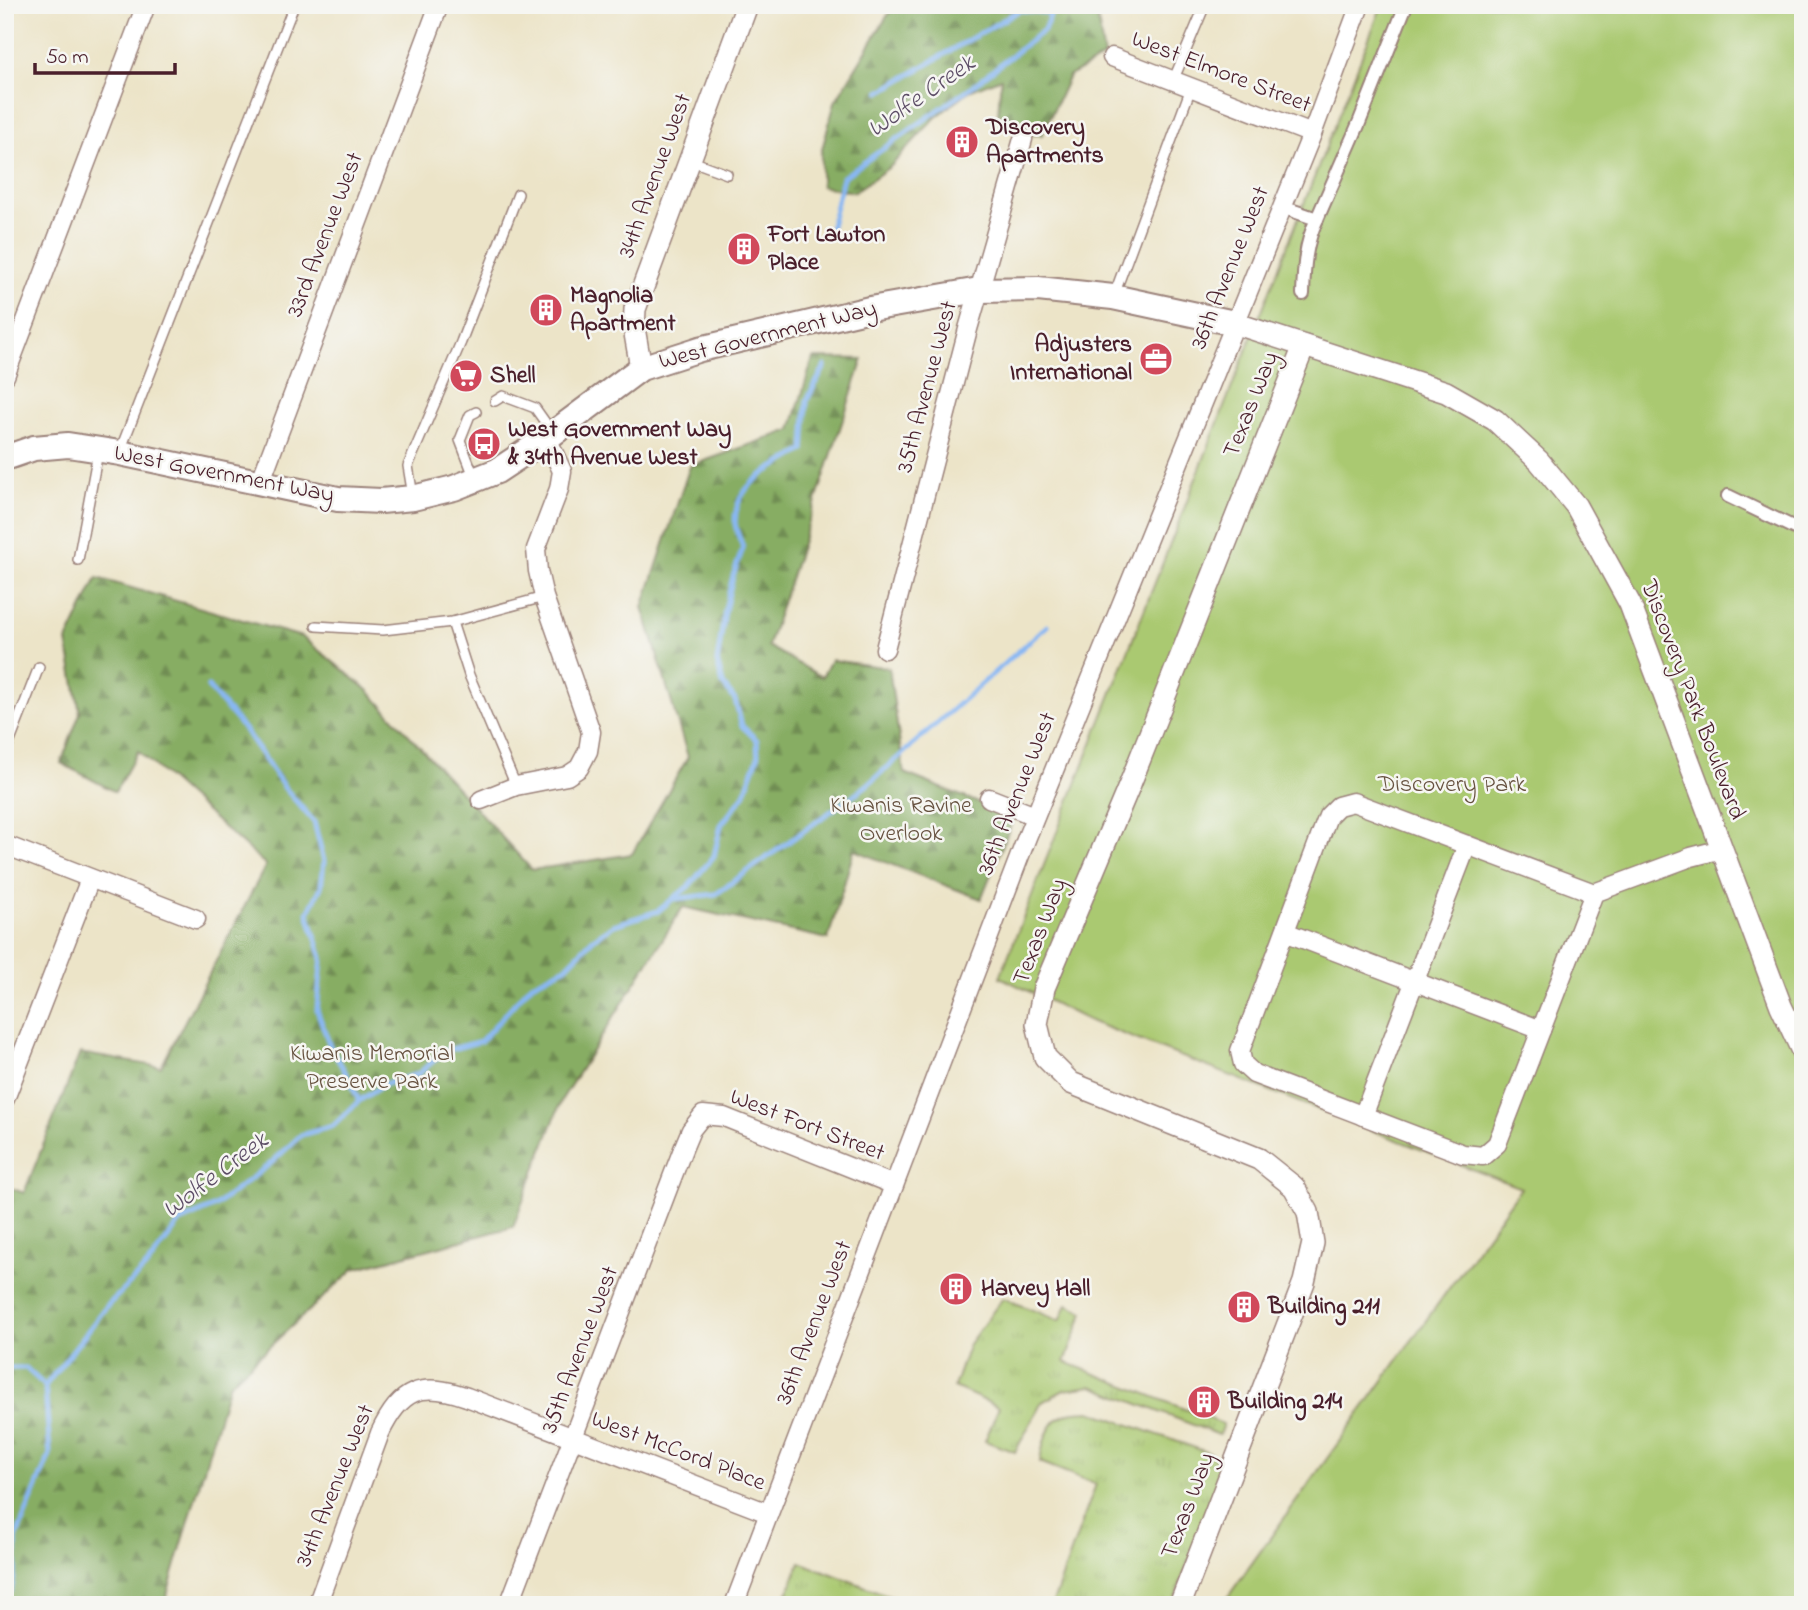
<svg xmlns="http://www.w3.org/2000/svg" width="1808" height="1610" font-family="'Indie Flower',sans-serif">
<defs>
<pattern id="grass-tufts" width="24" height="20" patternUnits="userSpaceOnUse" patternTransform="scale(1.75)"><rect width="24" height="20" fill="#aac971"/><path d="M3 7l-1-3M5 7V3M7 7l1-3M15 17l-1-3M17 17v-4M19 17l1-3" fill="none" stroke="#94ac62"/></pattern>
<pattern id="forest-firs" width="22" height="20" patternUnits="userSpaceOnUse" patternTransform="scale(1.75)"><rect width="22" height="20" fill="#87ad63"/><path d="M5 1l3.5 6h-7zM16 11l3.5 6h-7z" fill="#708c52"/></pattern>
</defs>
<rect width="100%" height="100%" fill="#f6f6f2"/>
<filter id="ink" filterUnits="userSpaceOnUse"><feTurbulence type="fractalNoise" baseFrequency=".0143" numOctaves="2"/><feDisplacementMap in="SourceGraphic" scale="14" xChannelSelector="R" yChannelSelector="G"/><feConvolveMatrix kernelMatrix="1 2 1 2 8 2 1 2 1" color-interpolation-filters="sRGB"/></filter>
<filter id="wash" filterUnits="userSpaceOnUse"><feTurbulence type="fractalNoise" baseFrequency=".00686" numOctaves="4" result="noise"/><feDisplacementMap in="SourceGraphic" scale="28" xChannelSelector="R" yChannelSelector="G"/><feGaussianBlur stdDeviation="1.57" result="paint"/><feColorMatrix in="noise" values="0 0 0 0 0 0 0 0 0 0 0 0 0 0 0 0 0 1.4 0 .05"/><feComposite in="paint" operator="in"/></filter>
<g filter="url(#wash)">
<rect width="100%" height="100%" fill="#ece4c8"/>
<!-- grass -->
<g fill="url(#grass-tufts)" stroke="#7a744e" stroke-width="2">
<path d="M 1003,1298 L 1060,1321 L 1067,1304 L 1084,1312 L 1065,1362 L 1223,1424 L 1219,1435 L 1092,1386 L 1064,1390 L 1042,1402 L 1015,1452 L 985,1441 L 999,1407 L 954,1387 L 969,1344 Z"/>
<path d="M 1090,1411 L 1210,1453 L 1218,1462 L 1221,1478 L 1172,1605 L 1052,1605 L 1096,1484 L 1040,1462 C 1042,1445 1048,1420 1067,1414 C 1074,1411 1083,1412 1090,1411 Z"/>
<path d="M 800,1562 L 914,1605 L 783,1605 Z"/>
</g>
<!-- forest -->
<g fill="url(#forest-firs)" stroke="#686647" stroke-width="2">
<path d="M 894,5 L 1101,5 L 1097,14 L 1104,57 L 1069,76 L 1042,135 L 1019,135 L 1018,121 L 998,114 L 1001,78 L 969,91 L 935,118 L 891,166 L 854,192 L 821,186 L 821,153 L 835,102 Z"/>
<path d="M 813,358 L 863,359 L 768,646 L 822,677 L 831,660 L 889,668 L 904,773 L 1014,817 L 981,899 L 854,850 L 828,939 L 683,907 L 562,1099 L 513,1227 L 354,1269 L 229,1384 L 164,1605 L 5,1605 L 5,1186 L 24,1193 L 80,1053 L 161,1067 L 266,865 L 138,751 L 115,792 L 61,763 L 80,713 L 67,641 L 97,578 L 302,637 L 368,690 L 532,870 L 632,854 L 688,757 L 643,607 L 690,466 L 791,430 Z"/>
</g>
<!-- park -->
<path fill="#aac971" stroke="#7a744e" stroke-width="2" d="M 1382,5 L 1803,5 L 1803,1605 L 1222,1605 L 1521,1188 L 1092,1022 L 1000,977 Z"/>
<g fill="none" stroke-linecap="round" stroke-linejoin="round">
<!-- stream -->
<g stroke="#88b7f3" stroke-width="5">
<path d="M 880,92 L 1020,10 L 1051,13"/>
<path d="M 829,234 L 843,177 L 974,85 L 1044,30 L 1051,13 L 1062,5"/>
<path d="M 208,687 L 244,729 L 284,787 L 314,822 L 324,861 L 321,887 L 308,913 L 322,958 L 317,1010 L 330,1046 L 347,1075 L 359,1101"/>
<path d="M 673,899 L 716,894 L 866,786 L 1047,626"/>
<path d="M 5,1368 L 26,1368 L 45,1386"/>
<path d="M 5,1594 L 11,1591 L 16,1566 L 16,1538 L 50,1454 L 45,1386 L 107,1306 L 147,1266 L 180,1222 L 215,1206 L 270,1164 L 301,1135 L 333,1126 L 359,1101 L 385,1084 L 418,1074 L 445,1051 L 481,1041 L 532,984 L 566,967 L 593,939 L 614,925 L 658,911 L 689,886 L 714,856 L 721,825 L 744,795 L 758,757 L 757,740 L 742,726 L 735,700 L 723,684 L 717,662 L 725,610 L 733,576 L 743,548 C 741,540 735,530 735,522 C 735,481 775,468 804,450 L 807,400 L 825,366"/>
</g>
</g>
</g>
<g filter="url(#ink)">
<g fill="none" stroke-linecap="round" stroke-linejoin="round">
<defs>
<g id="service">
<path d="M 1173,81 L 1205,5"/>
<path d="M 692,161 L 727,174"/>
<path d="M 1114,295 L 1191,88"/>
<path d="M 495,401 L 503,396 L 535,408 L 552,432"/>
<path d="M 120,451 L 294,5"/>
<path d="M 475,479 L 460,440 L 470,415 L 476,412"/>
<path d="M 413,496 L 408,466 L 461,342 L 518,194"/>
<path d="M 78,560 L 98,452"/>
<path d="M 452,622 L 469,675 L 516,786"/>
<path d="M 316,626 L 383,630 L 452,622 L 544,597"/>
<path d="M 5,754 L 39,667"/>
</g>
<g id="pedestrian">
<path d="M 1282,207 L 1317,219 L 1359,123 L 1406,5"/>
<path d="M 1303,294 C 1304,267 1305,244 1317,219"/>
<path d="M 1728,496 L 1803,532"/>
</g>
<g id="minor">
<path d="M 1112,57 L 1312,134"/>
<path d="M 5,376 L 146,5"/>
<path d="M 260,483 L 439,5"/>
<path d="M 885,649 L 968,329 L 1023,139"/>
<path d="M 989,798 L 1035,816"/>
<path d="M 481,800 L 516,786 L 567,776 L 579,768 L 588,751 L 591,732 L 544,597 L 538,571 L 536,549 L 559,489 L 562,471 L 547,438"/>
<path d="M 5,845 L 196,919"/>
<path d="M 1594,893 L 1497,1144 L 1483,1156 L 1463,1154 L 1254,1074 L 1243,1064 L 1240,1051 L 1328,816 L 1338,806 L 1353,802 L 1594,893 L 1691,857 L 1722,849"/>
<path d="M 1285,932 L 1541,1030"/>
<path d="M 5,1099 L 90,879"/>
<path d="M 1363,1116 L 1467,845"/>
<path d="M 317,1605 L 380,1433 C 401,1389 421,1381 467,1397 L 768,1513"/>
<path d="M 509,1605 L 683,1149 L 691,1130 L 703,1115 L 724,1117 L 894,1185"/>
<path d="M 734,1605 L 1027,837 L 1312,134 L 1360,5"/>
</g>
<g id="tertiary">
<path d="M 1234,323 L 1446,392 L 1495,420 L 1539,461 L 1576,506 L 1630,604 L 1781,1006 L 1803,1053"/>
<path d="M 641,368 L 634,328 L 635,309 L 747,5"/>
<path d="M 1180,1605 L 1304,1282 L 1313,1243 L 1308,1212 L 1294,1187 L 1259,1159 L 1071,1083 L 1045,1057 L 1037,1024 L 1044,988 L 1130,784 L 1304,346"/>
</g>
<path id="secondary" d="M 5,458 L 34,448 L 68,445 L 120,453 L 338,499 L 381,501 L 413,498 L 454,488 L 497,471 L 547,438 L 641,368 L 700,349 L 870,309 L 979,290 L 1038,289 L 1113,297 L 1234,323"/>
</defs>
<!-- service casing -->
<use href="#service" stroke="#9b827a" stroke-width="12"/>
<!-- pedestrian casing -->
<use href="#pedestrian" stroke="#9b827a" stroke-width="16"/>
<!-- minor casing -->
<use href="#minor" stroke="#9b827a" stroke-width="21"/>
<!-- tertiary casing -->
<use href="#tertiary" stroke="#9b827a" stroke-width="24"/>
<!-- secondary casing -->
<use href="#secondary" stroke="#9b827a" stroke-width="28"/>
<!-- service -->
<use href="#service" stroke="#fff" stroke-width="9"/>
<!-- pedestrian -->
<use href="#pedestrian" stroke="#fff" stroke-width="12"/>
<!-- minor -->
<use href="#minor" stroke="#fff" stroke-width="18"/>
<!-- tertiary -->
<use href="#tertiary" stroke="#fff" stroke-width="21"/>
<!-- secondary -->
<use href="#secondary" stroke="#fff" stroke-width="24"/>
</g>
</g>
<!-- icons -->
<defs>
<symbol id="building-disc" viewBox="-11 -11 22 22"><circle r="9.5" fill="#d1495b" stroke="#f6f6f2"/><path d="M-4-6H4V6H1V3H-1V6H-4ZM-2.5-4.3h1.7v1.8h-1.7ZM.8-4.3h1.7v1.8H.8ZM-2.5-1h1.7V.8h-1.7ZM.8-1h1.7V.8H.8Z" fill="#fff"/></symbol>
<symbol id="office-disc" viewBox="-11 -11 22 22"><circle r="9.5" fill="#d1495b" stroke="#f6f6f2"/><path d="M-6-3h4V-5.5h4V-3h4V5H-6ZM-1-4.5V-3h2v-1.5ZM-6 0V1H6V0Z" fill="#fff"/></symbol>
<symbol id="supermarket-disc" viewBox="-11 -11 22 22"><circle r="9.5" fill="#d1495b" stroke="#f6f6f2"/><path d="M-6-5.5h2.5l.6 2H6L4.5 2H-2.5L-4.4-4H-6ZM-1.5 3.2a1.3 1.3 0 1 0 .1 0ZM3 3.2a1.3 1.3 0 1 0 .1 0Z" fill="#fff"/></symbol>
<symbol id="bus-disc" viewBox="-11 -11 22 22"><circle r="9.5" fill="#d1495b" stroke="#f6f6f2"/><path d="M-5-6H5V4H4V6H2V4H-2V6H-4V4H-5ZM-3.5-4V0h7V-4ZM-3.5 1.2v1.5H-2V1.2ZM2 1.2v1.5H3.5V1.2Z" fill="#fff"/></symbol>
</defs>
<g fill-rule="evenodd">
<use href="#building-disc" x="943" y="123" width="38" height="38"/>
<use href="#building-disc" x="725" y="230" width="38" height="38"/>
<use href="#building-disc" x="527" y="291" width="38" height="38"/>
<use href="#office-disc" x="1137" y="340" width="38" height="38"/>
<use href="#supermarket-disc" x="447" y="357" width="38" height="38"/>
<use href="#bus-disc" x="465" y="425" width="38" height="38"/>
<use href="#building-disc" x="937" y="1270" width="38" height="38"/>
<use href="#building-disc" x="1225" y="1288" width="38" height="38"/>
<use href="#building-disc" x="1185" y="1383" width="38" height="38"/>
</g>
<g text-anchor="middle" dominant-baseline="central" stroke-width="5" stroke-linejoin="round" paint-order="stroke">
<!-- street labels -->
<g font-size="24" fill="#4a1f2b" stroke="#f6f6f2">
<text transform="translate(1221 73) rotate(21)">West Elmore Street</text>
<text transform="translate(656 176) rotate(-70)">34th Avenue West</text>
<text transform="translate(326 235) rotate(-69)">33rd Avenue West</text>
<text transform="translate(1231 268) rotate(-68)">36th Avenue West</text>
<text transform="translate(768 336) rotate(-14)">West Government Way</text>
<text transform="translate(928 387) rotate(-75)">35th Avenue West</text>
<text transform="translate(1252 405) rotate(-68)">Texas Way</text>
<text transform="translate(224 475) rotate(11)">West Government Way</text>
<text transform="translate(1692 700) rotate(69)">Discovery Park Boulevard</text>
<text transform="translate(1018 794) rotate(-68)">36th Avenue West</text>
<text transform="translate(1041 932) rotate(-69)">Texas Way</text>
<text transform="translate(807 1126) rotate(21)">West Fort Street</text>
<text transform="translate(815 1323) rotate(-69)">36th Avenue West</text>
<text transform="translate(581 1350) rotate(-69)">35th Avenue West</text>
<text transform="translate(678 1452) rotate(21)">West McCord Place</text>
<text transform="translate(336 1486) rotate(-68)">34th Avenue West</text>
<text transform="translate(1189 1506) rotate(-69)">Texas Way</text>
</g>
<!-- poi labels -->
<g font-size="24" font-weight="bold" fill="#4a1f2b" stroke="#f6f6f2" text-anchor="start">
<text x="986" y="128">Discovery<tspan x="986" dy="28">Apartments</tspan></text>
<text x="768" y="235">Fort Lawton<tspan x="768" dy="28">Place</tspan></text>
<text x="570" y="296">Magnolia<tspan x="570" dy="28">Apartment</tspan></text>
<text x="1132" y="345" text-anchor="end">Adjusters<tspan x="1132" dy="28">International</tspan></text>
<text x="490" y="376">Shell</text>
<text x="508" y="430">West Government Way<tspan x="508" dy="28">&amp; 34th Avenue West</tspan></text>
<text x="981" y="1289">Harvey Hall</text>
<text x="1268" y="1307">Building 211</text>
<text x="1228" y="1402">Building 214</text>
</g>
<!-- park labels -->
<g font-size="24" fill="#675240" stroke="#f6f6f2">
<text x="1452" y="785">Discovery Park</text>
<text x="901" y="806">Kiwanis Ravine<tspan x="901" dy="28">Overlook</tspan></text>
<text x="372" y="1054">Kiwanis Memorial<tspan x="372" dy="28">Preserve Park</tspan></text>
</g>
<!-- water labels -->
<g font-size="26" font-style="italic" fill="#5d4d67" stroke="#f6f6f2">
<text transform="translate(922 97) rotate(-35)">Wolfe Creek</text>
<text transform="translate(216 1176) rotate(-37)">Wolfe Creek</text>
</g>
</g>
<!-- margin -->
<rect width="1808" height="1610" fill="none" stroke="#f6f6f2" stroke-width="28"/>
<!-- scale -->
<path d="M35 63v10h140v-10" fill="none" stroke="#4a1f2b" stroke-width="3.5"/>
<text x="46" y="63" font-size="21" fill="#4a1f2b" stroke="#f6f6f2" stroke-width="5" paint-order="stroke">50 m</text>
</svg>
